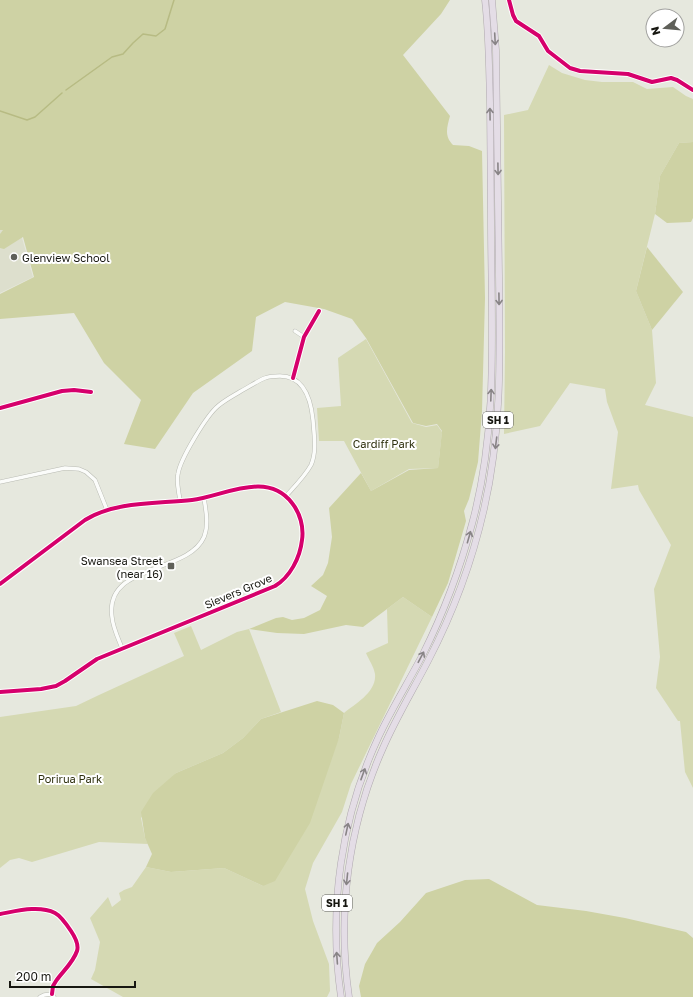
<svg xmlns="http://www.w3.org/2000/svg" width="693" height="997" font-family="'Golos Text',sans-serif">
<rect width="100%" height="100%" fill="#e6e8de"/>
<!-- built -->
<path fill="#dddfcd" d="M 0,210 L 2,211 L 22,238 L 33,277 L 0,293 Z"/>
<!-- green -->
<g fill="#d5d9b3">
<path d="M 549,65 L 562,73 L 585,80 L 602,82 L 633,82 L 647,89 L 673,87 L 686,96 L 693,99 L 693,142 L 679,143 L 660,176 L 655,214 L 636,291 L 652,330 L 656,383 L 645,405 L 693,417 L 693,788 L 685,772 L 680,721 L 678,721 L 656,688 L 660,657 L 654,589 L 671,545 L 639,490 L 638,485 L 611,489 L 618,432 L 607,402 L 605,389 L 570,383 L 540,426 L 504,434 L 505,352 L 504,115 L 528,110 Z"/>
<path d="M 366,339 L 412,423 L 426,427 L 437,425 L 442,432 L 438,468 L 409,469 L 371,491 L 344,441 L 319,441 L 317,408 L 341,406 L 338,358 Z"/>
<path d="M 403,597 L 432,617 L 351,784 L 342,812 L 313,863 L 305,889 L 313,921 L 329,964 L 330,991 L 327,997 L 123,997 L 91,979 L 95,970 L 100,942 L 90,918 L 108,897 L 112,907 L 121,900 L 119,893 L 124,890 L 132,887 L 146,867 L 171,872 L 224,868 L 263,886 L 339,738 L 344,713 C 355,704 377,692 375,674 C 374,667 369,660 366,653 L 388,643 L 387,609 Z"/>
<path d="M 191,626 L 201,650 L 237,632 L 249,629 L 281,712 L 261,719 L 243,738 L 223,753 L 176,773 L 141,818 L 145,838 L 148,844 L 99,842 L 32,862 L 19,858 L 10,860 L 0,868 L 0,717 L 76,706 L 99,695 L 184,656 L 174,633 Z"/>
</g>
<!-- forest -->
<g fill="#ced2a4">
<path d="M 0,0 L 450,0 L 441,14 L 403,55 L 450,116 C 447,127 444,136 453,145 L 469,146 L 482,151 L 485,298 L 482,411 L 478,462 L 469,499 L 464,511 L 466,521 L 448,583 L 432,617 L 403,597 L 363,627 L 346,625 L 304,634 L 277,633 L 249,629 L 276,618 L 283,617 L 292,620 L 304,618 L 320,610 L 327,596 L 311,586 L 323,575 L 328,563 L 332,537 L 329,508 L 361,473 L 371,491 L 409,470 L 438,468 L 442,431 L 437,424 L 426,426 L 413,423 L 366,338 L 352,319 L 324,309 L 285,302 L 256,317 L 252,351 L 193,393 L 155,449 L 124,444 L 141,400 L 104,363 L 74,313 L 0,319 L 0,294 L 34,277 L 23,237 L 4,249 L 0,248 L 0,234 L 3,230 L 0,230 Z"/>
<path d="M 693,142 L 693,218 L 691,222 L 667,223 L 655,214 L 660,176 L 679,143 Z"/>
<path d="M 647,247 L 683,292 L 652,330 L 636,291 Z"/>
<path d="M 317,701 L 333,705 L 344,713 L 339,738 L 310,823 L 275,881 L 263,886 L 224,868 L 171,872 L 146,867 L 152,854 L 145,838 L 141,812 L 153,793 L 176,773 L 223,753 L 243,738 L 261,719 Z"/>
<path d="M 489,879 L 537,905 L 586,911 L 625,918 L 686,932 L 693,938 L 693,997 L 361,997 L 359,986 L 365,964 L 377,943 L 400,922 L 426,893 L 465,880 Z"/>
</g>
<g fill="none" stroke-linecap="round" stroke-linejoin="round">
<!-- stream -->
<g stroke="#b7bb83" stroke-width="1.5">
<path d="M 66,90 L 112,57 L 123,54 L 133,43 L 143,34 L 156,36 L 165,29 L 174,0"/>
<path d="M 0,111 L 27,120 L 35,117 L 62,93"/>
</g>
<defs>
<g id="minor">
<path d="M 509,0 L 513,15 L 516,21 L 539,36 L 548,51 L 570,68 L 580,71 L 628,74 L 652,82 L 671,78 L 677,80 L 693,90"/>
<path d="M 295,331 L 304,337"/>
<path d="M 293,378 L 304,337 L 319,311"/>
<path d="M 0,408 L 62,391 L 74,390 L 91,392"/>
<path d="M 0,482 L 65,468 L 79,469 L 86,472 L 95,480 L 107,510"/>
<path d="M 180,501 C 179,492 176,482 178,474 C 180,459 207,415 218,406 C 225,400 233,396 241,391 C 249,387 257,381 265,378 C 270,376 275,376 280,376 C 304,376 311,400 313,420 C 314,434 317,452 311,465 C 305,476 294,487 286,496"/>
<path d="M 0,584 L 85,520 C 116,501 157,504 192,500 C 224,496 267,470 292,503 C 300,513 304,527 302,540 C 300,558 290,577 275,586 L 97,659 L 65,681 L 56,686 L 41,689 L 0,692"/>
<path d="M 122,648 C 118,638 113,628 112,617 C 104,563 188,574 204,537 C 209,525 206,511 204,498"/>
<path d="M 0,914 C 17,911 39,905 55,913 C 61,916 67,925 71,931 C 75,937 79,945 77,951 C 73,963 62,972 56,981 L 53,986 L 52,994"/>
<path d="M 40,997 L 44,995 L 52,994 L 54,997"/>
</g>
<g id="motorway">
<path d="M 341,997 C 328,908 341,817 379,736 C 392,708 409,681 423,654 C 444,612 460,569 472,524 C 499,425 491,323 491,221 C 491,182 490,142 490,103 C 489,69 489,34 485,0"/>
<path d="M 349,997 C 337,913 348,826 383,748 C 396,718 413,690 428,661 C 453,613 472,562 484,509 C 502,431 500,355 499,275 C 498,200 497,125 496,50 L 492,0"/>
</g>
</defs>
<!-- minor casing -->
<use href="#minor" stroke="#b9bbb3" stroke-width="4.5"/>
<!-- motorway casing -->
<use href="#motorway" stroke="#afa8ae" stroke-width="7"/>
<!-- minor -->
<use href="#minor" stroke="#fbfcfa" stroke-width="3.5"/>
<!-- motorway -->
<use href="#motorway" stroke="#e4dde6" stroke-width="6"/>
<defs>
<g id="cycleway">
<path d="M 509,0 L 513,15 L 516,21 L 539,36 L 548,51 L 570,68 L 580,71 L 628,74 L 652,82 L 671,78 L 677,80 L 693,90"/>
<path d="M 293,378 L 304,337 L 319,311"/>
<path d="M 0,408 L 62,391 L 74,390 L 91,392"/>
<path d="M 0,584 L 85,520 C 116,501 157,504 192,500 C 224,496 267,470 292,503 C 300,513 304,527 302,540 C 300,558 290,577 275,586 L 97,659 L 65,681 L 56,686 L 41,689 L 0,692"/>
<path d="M 0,914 C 17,911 39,905 55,913 C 61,916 67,925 71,931 C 75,937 79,945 77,951 C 73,963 62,972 56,981 L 53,986 L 52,994"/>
</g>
</defs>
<!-- cycleway casing -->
<use href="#cycleway" stroke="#fff" stroke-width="6"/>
<!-- cycleway -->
<use href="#cycleway" stroke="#d6006c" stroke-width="4"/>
</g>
<!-- one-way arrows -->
<defs><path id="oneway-shaft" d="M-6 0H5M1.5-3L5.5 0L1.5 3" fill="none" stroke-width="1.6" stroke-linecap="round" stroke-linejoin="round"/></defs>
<g stroke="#888486">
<use href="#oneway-shaft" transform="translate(495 39) rotate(87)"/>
<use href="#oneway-shaft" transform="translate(490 114) rotate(-91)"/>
<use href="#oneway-shaft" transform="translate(498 169) rotate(89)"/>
<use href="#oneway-shaft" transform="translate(499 299) rotate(89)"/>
<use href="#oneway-shaft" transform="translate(491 395) rotate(-88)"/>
<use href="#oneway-shaft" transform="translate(496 443) rotate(97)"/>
<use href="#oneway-shaft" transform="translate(469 537) rotate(-74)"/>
<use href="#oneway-shaft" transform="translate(421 657) rotate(-62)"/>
<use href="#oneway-shaft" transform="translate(363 774) rotate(-70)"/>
<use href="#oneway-shaft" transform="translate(347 829) rotate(-78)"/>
<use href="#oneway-shaft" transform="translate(347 879) rotate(96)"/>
<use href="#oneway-shaft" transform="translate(337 958) rotate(-94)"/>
</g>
<!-- markers -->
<g fill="#5f6059" stroke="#fff" stroke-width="1.5">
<circle cx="14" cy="257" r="4"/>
<rect x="167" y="562" width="8" height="8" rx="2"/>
</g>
<g text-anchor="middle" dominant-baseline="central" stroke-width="4" stroke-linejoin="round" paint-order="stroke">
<!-- shield labels -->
<g fill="#fff" stroke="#5d5d58" stroke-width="1">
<rect x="483" y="412" width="30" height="16" rx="3"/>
<rect x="322" y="895" width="30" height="16" rx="3"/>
</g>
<g font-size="10" font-weight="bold" fill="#171711">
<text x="498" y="420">SH 1</text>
<text x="337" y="903">SH 1</text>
</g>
<!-- poi labels -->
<g font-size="11" fill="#171711" stroke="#fff" text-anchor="start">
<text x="22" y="257">Glenview School</text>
<text x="163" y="560" text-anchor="end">Swansea Street<tspan x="163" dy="13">(near 16)</tspan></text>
</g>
<!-- park labels -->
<g font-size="11" fill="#2f310f" stroke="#fff">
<text x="384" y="443">Cardiff Park</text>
<text x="70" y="778">Porirua Park</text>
</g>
<!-- street labels -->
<g font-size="11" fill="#171711" stroke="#fff">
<text transform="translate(238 591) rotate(-23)">Sievers Grove</text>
</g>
</g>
<!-- north arrow -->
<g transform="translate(665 28) rotate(254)"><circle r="19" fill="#ffffff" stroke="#a2a2a0"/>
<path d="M0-3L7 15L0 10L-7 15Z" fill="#5f6059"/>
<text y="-6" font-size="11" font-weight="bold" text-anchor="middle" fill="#171711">N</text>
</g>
<!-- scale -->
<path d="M10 981v6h125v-6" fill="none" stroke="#171711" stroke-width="2"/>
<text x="16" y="981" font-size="12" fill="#171711" stroke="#ffffff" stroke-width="3" paint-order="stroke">200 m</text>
</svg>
